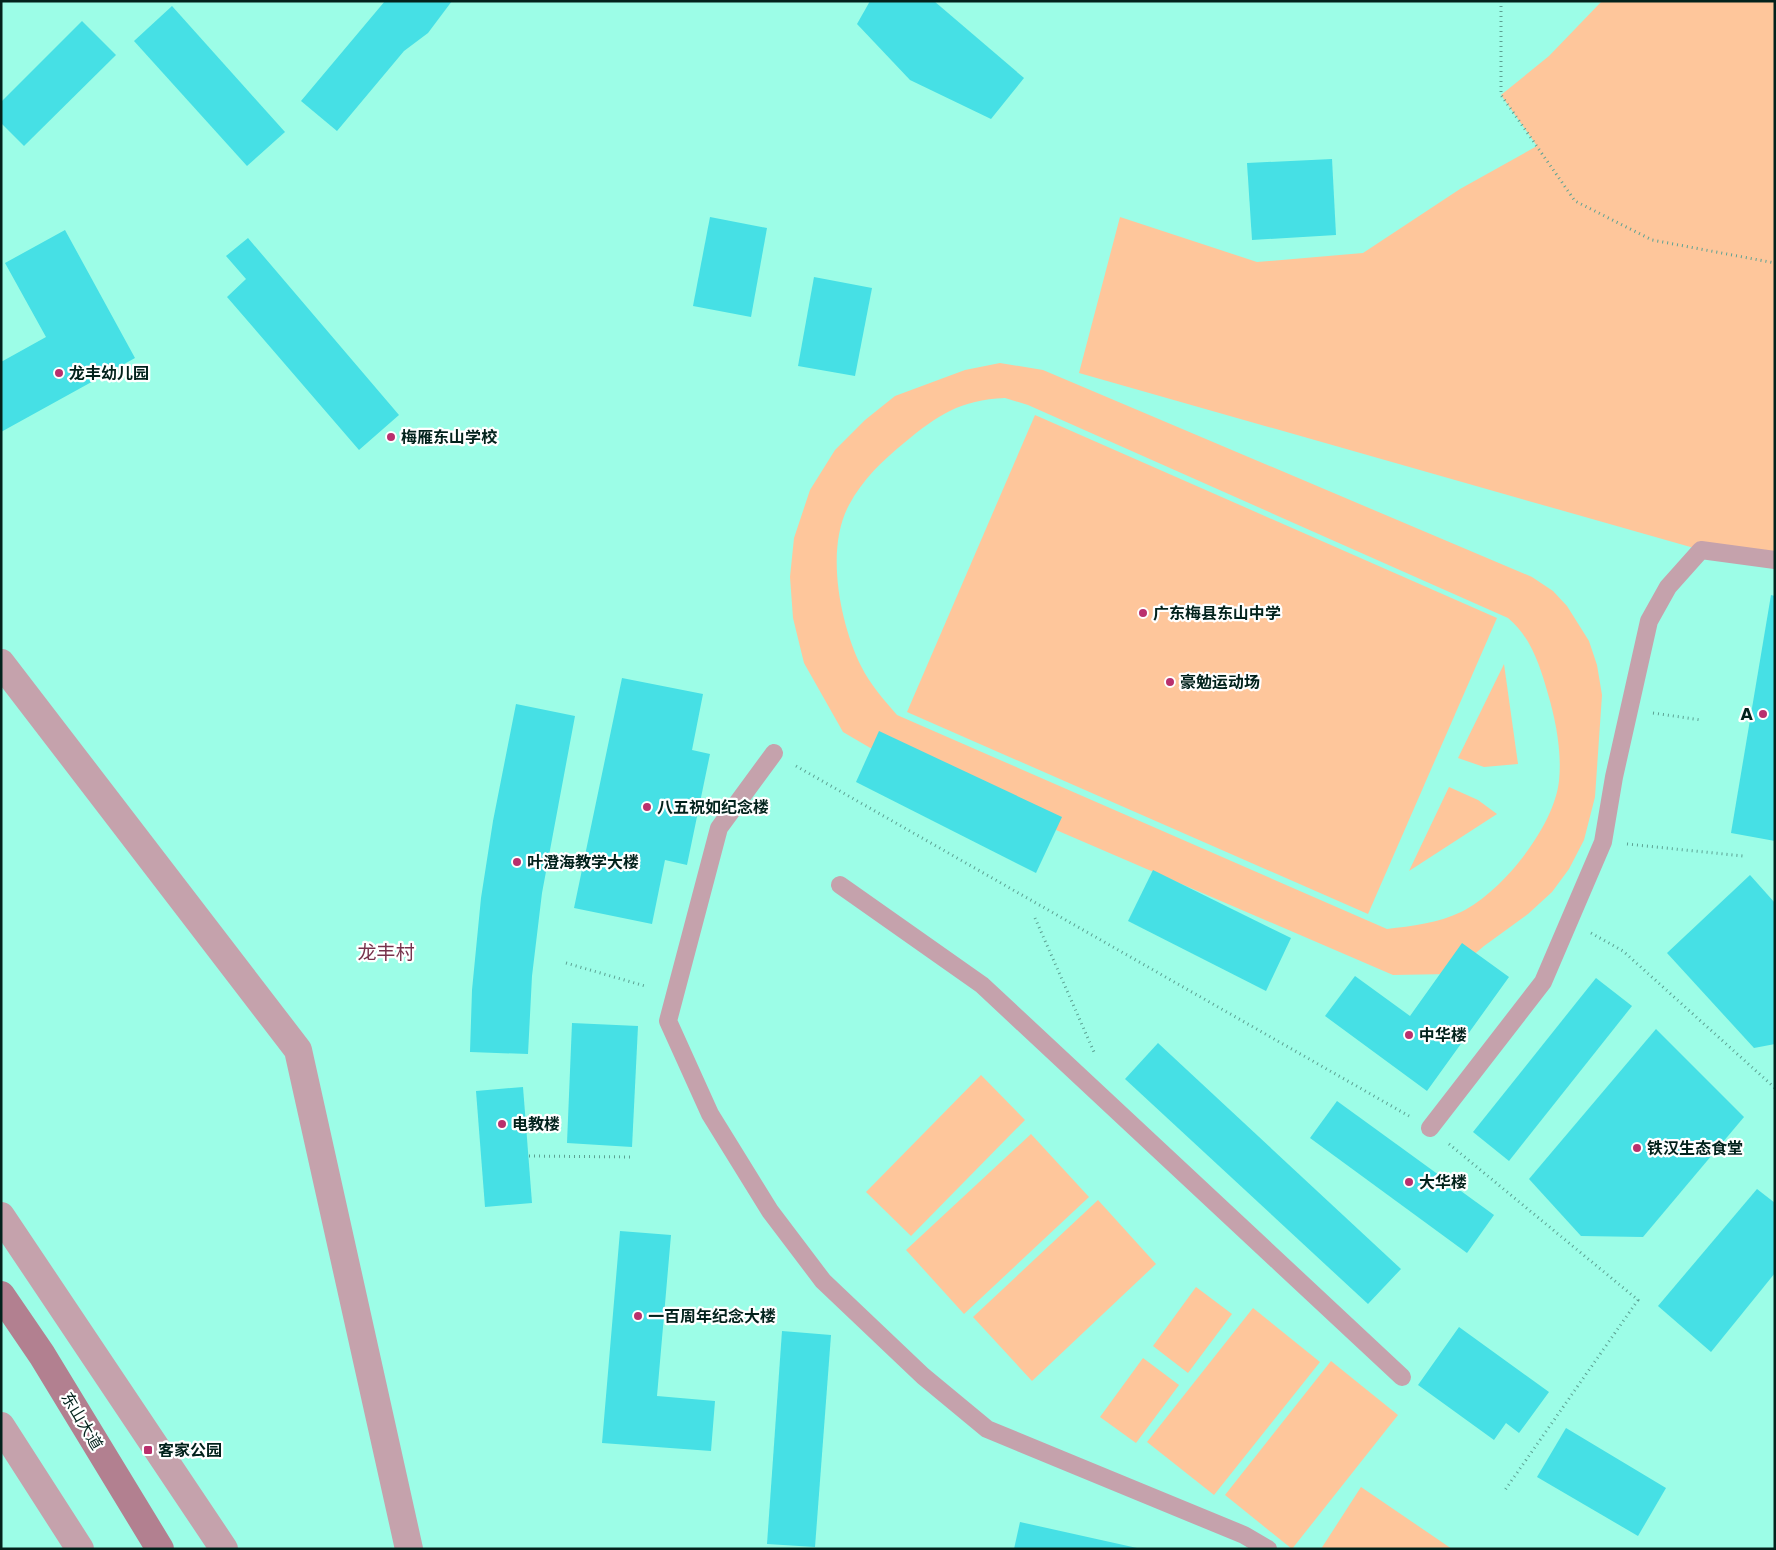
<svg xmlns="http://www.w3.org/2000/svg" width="1776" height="1550" font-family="'DejaVu Sans','Noto Sans SC',sans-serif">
<rect width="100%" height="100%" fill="#9cfde7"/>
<!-- green -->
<g fill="#fec69b" fill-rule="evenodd">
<path d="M 1602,1 L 1775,1 L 1775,562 L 1701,550 L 1079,373 L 1120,217 L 1257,262 L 1363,253 L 1460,189 L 1537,146 L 1501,95 L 1549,56 Z"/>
<path d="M 1000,363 L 1043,370 L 1532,577 L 1553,591 L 1567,606 L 1589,641 L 1597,665 L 1602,695 L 1595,797 L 1584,840 L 1569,869 L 1552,892 L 1528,914 L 1484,946 L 1451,974 L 1393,975 L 884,756 L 843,732 L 804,663 L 793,618 L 790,577 L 794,538 L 810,490 L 835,450 L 865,420 L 895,396 L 965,370 ZM 1005,398 L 1028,405 L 1508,618 C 1531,637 1540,666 1548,694 C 1556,721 1562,753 1559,781 C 1554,827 1502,892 1461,912 C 1438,923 1412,926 1387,929 L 897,715 C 884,700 870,684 861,666 C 840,623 825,549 849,505 C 863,479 882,461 904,443 C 938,415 960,400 1005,398 Z"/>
<path d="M 1035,415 L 1497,618 L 1368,914 L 907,712 Z"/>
<path d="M 1504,664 L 1518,764 L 1484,767 L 1458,758 Z"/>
<path d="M 1449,787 L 1478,800 L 1497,814 L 1409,871 Z"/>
<path d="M 981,1075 L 1025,1120 L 911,1236 L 866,1192 Z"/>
<path d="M 1031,1134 L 1089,1197 L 964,1314 L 906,1250 Z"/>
<path d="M 1098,1200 L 1156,1264 L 1032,1381 L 973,1317 Z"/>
<path d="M 1196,1287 L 1232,1314 L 1188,1373 L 1153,1346 Z"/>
<path d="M 1253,1308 L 1320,1362 L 1214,1495 L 1147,1442 Z"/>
<path d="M 1143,1358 L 1179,1385 L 1136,1443 L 1100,1417 Z"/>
<path d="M 1331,1361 L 1398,1415 L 1292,1549 L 1225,1495 Z"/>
<path d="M 1361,1487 L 1452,1549 L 1321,1549 Z"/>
</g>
<!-- building -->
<g fill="#46e0e5">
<path d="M 385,1 L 452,1 L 428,33 L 404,51 L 337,131 L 301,101 Z"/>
<path d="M 870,1 L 934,1 L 1024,78 L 991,119 L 910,80 L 857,24 Z"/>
<path d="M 172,6 L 285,132 L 247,166 L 134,41 Z"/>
<path d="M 82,21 L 116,55 L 24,146 L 1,123 L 1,102 Z"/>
<path d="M 1332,159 L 1336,235 L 1252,240 L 1247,163 Z"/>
<path d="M 710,217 L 767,228 L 751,317 L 693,306 Z"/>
<path d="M 65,230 L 135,358 L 1,432 L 1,362 L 46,337 L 5,263 Z"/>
<path d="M 248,238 L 399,415 L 359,450 L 227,297 L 246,279 L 226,256 Z"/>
<path d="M 814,277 L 872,288 L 855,376 L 798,366 Z"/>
<path d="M 1771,595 L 1775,596 L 1775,841 L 1731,833 Z"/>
<path d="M 622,678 L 703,694 L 692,750 L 710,754 L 687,865 L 665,860 L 652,924 L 574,908 Z"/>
<path d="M 516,704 L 575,716 L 542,893 L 532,976 L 528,1054 L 470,1052 L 472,990 L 481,898 L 493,821 Z"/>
<path d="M 879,731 L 1062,817 L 1036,873 L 856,782 Z"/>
<path d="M 1153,870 L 1291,938 L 1266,991 L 1128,921 Z"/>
<path d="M 1750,875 L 1775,903 L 1775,1044 L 1754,1048 L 1667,953 Z"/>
<path d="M 1462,943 L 1509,977 L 1427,1091 L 1325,1016 L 1355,976 L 1410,1016 Z"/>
<path d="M 1596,978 L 1632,1006 L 1509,1161 L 1473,1132 Z"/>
<path d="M 572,1023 L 638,1026 L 632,1147 L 567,1143 Z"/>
<path d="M 1656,1029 L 1744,1117 L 1643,1237 L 1581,1236 L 1529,1179 Z"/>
<path d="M 1158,1043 L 1401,1269 L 1368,1304 L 1125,1079 Z"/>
<path d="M 523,1087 L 532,1203 L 485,1207 L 476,1091 Z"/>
<path d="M 1337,1101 L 1494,1215 L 1467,1253 L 1310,1138 Z"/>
<path d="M 1757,1189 L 1775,1203 L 1775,1273 L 1711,1352 L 1658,1306 Z"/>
<path d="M 620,1231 L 671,1235 L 657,1396 L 715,1401 L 711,1451 L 602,1443 Z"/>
<path d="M 1459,1327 L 1549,1392 L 1519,1433 L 1506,1423 L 1494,1440 L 1418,1385 Z"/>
<path d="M 782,1331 L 831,1335 L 815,1547 L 767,1544 Z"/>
<path d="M 1566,1428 L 1666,1488 L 1638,1536 L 1537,1477 Z"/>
<path d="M 1020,1522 L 1137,1548 L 1137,1549 L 1014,1549 Z"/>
</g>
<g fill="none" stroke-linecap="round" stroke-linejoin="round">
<!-- path -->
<g stroke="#5ca293" stroke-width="3" stroke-dasharray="1 4" stroke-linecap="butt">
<path d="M 1501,1 L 1501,95 L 1575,201 L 1652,240 L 1775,263"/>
<path d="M 1653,713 L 1701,720"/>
<path d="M 796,766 L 1409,1116"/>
<path d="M 1627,844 L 1743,856"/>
<path d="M 1035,918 L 1094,1052"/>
<path d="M 1591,933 L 1623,951 L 1775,1088"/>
<path d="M 566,963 L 645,986"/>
<path d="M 1449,1144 L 1638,1300 L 1505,1490"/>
<path d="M 529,1156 L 633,1157"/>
</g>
<!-- service -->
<g stroke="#c5a2ac" stroke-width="18">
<path d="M 774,753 L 719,828 L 668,1021 L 710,1114 L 770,1211 L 823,1281 L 923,1376 L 987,1429 L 1244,1535 L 1268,1549"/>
<path d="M 840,885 L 982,985 L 1402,1377"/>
<path d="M 1430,1128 L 1543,982 L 1603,842 L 1614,777 L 1649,621 L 1668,587 L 1701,550 L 1775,560"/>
</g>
<!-- minor -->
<g stroke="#c5a2ac" stroke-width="28">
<path d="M 1,663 L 298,1050 L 409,1549"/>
<path d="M 1,1216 L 224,1549"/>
<path d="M 1,1426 L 80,1549"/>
</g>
<!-- secondary -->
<path stroke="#b28090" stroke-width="28" d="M 1,1295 L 42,1355 L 160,1549"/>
</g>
<!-- markers -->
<g fill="#b9306d" stroke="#fff" stroke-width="2">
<circle cx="59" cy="373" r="5"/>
<circle cx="391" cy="437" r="5"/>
<circle cx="1143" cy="613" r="5"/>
<circle cx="1170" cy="682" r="5"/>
<circle cx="1763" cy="714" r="5"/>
<circle cx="647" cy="807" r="5"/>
<circle cx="517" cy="862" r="5"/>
<circle cx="1409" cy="1035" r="5"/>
<circle cx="502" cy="1124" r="5"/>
<circle cx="1637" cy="1148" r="5"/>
<circle cx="1409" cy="1182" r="5"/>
<circle cx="638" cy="1316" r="5"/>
<rect x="143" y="1445" width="10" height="10" rx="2.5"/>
</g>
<g text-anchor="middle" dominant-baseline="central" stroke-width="4.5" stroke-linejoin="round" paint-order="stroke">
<!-- poi labels -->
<g font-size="16" font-weight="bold" fill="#02221c" stroke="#fff" text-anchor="start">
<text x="69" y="373">龙丰幼儿园</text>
<text x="401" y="437">梅雁东山学校</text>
<text x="1153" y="613">广东梅县东山中学</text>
<text x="1180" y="682">豪勉运动场</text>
<text x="1753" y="714" text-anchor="end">A</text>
<text x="657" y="807">八五祝如纪念楼</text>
<text x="527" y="862">叶澄海教学大楼</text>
<text x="1419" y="1035">中华楼</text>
<text x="512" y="1124">电教楼</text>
<text x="1647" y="1148">铁汉生态食堂</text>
<text x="1419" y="1182">大华楼</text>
<text x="648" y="1316">一百周年纪念大楼</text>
<text x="158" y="1450">客家公园</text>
</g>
<!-- street labels -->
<g font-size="16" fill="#02221c" stroke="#fff">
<text transform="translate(82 1421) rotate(59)">东山大道</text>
</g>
<!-- quarter labels -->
<g font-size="19" fill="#76324c" stroke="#fff">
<text x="386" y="952">龙丰村</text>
</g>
</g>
<!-- border -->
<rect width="1776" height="1550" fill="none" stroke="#02221c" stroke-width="5"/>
</svg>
